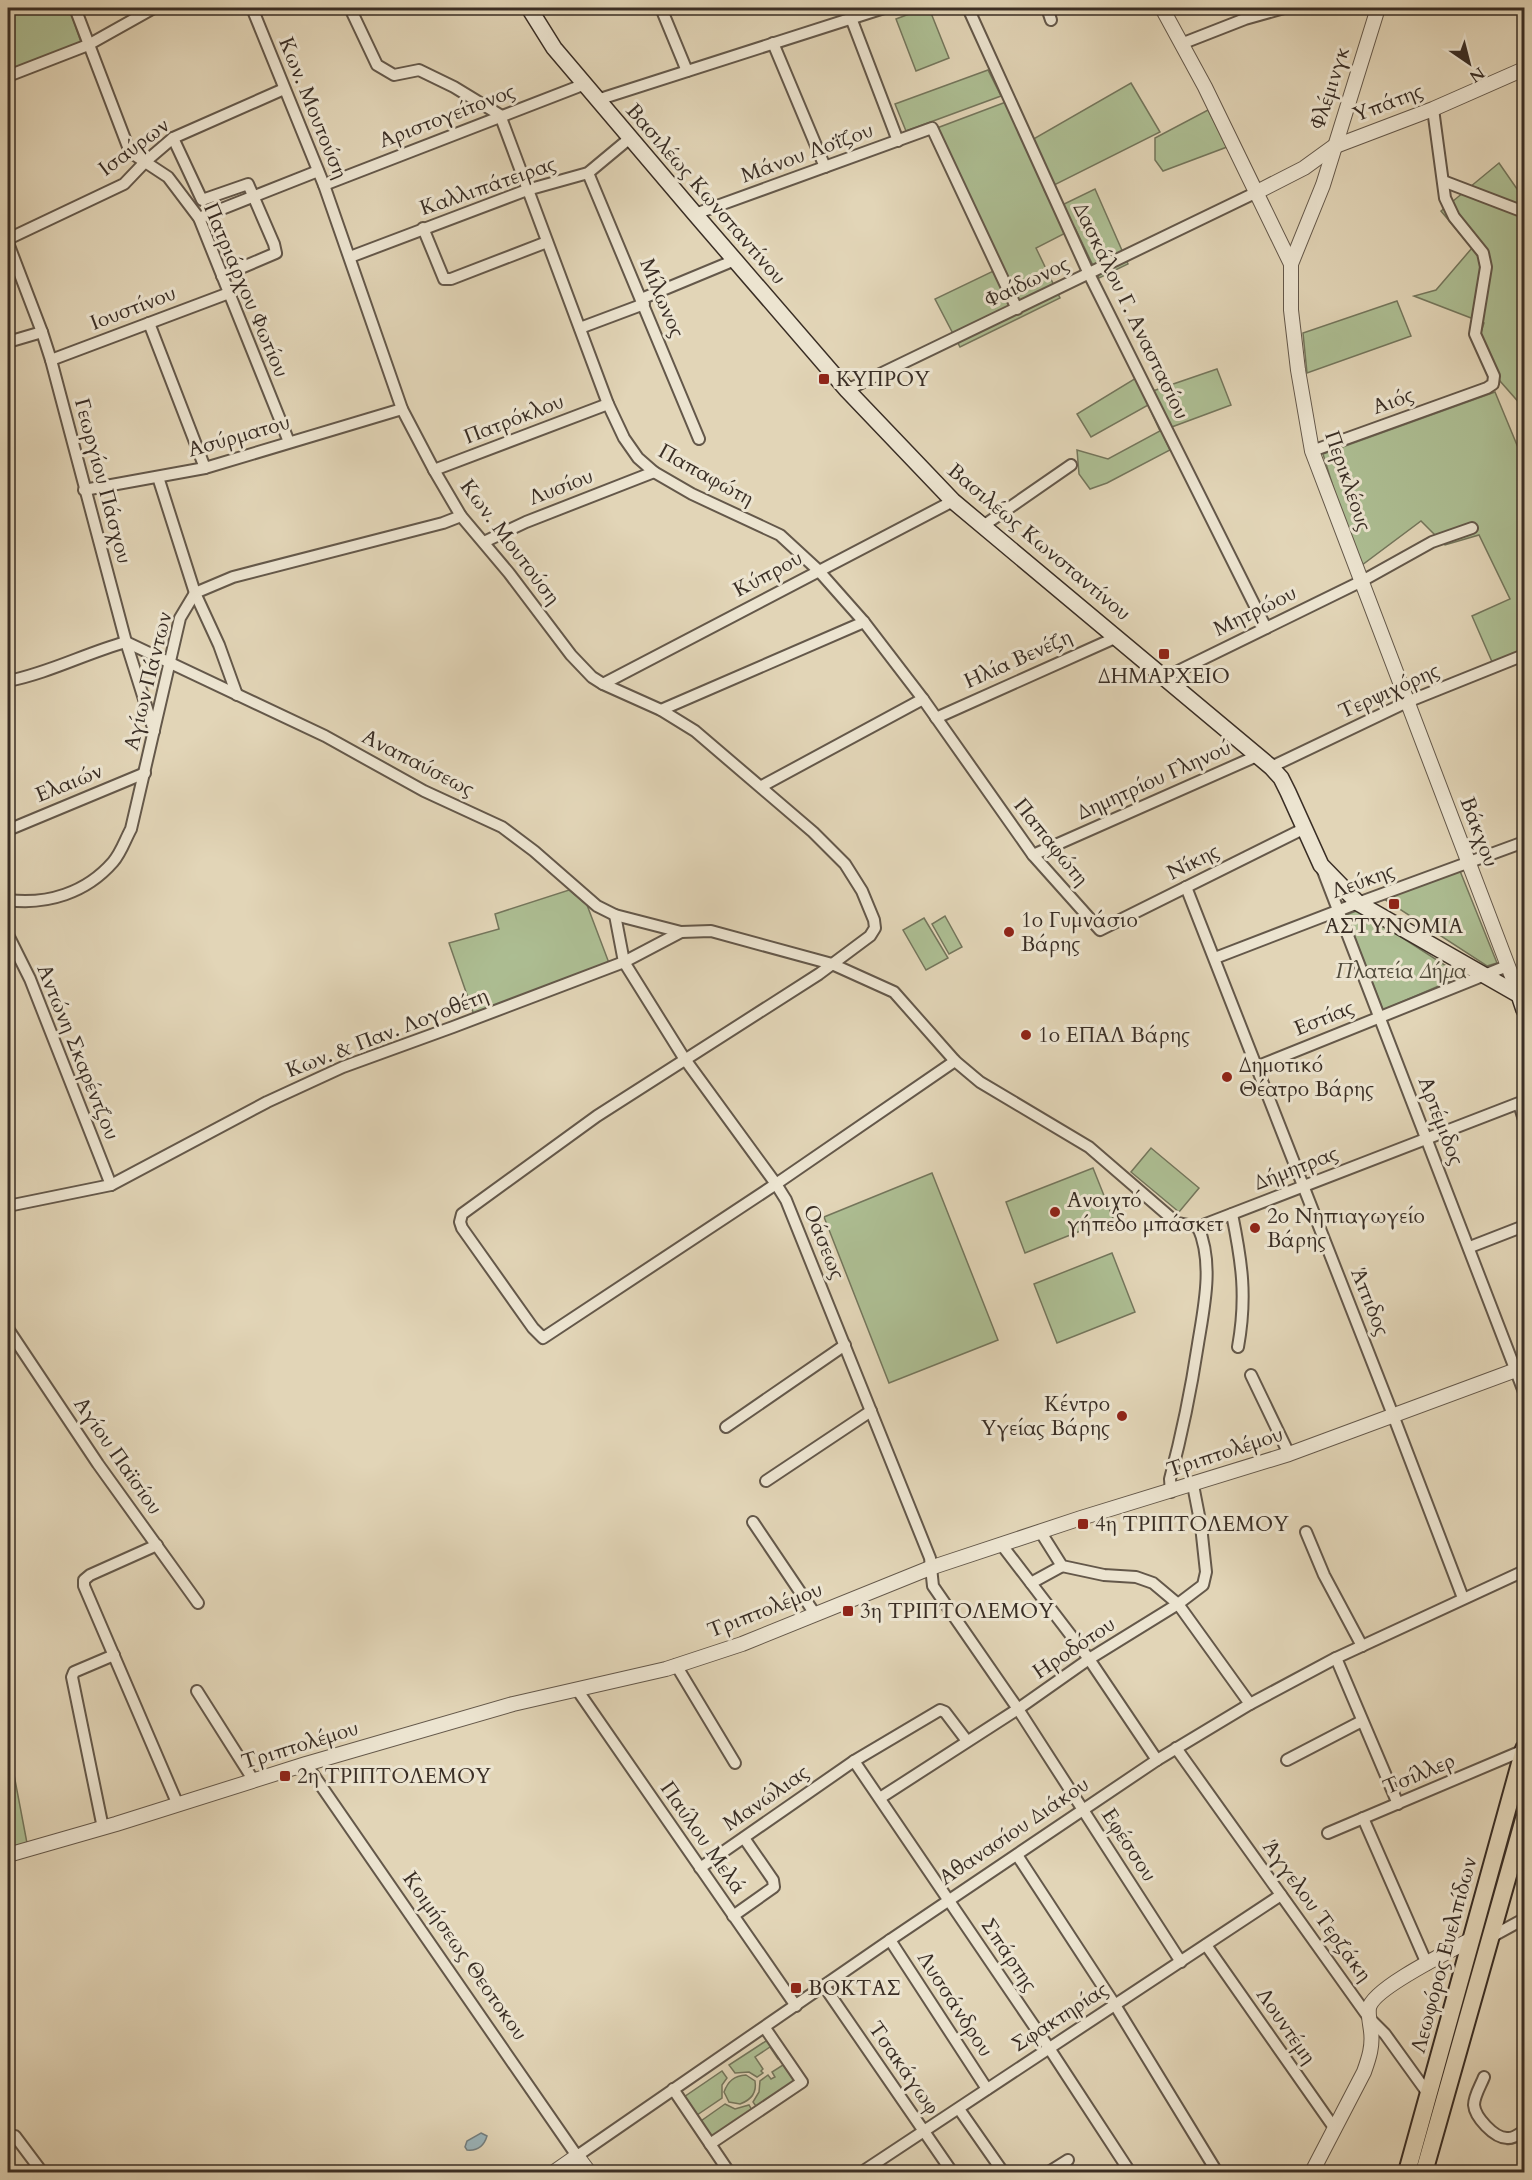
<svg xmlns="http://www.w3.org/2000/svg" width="1532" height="2180" font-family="Cardo,serif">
<rect width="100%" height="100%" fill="#e2d5b7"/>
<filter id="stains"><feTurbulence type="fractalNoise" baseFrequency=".00333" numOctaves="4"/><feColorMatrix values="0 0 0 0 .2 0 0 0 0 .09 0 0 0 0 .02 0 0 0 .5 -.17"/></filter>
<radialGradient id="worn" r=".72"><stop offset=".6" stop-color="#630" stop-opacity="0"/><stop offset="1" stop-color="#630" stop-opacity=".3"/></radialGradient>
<!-- green -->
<g fill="#adbe93" stroke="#74765c" stroke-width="1.5">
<path d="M 30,8 L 69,8 L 82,45 L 8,73 L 8,15 Z"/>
<path d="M 925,8 L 929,8 L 949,58 L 916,71 L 896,19 Z"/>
<path d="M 988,70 L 1001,96 L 906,131 L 895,104 Z"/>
<path d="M 1131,83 L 1160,132 L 1044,190 L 1054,209 L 1095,189 L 1128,264 L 1099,278 L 1075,228 L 1036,248 L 1060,298 L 960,347 L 935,299 L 1002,267 L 937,128 L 1006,102 L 1025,144 Z"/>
<path d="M 1208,110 L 1227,147 L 1163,171 L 1155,160 L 1155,138 Z"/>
<path d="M 1499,163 L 1524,199 L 1524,405 L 1522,406 L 1500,381 L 1479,338 L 1484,323 L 1414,296 L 1436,290 L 1472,248 L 1441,211 Z"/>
<path d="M 1397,301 L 1411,336 L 1307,373 L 1303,333 Z"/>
<path d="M 1217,369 L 1231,405 L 1161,431 L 1170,450 L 1107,483 L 1090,489 L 1079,474 L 1077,450 L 1108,459 L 1160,431 L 1148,405 L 1091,437 L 1077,414 L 1136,378 L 1144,394 Z"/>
<path d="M 1495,392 L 1524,462 L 1524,650 L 1493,664 L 1472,616 L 1510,599 L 1479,535 L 1445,545 L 1421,521 L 1358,568 L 1323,454 Z"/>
<path d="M 1460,871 L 1497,963 L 1487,966 L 1384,899 Z"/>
<path d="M 569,890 L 587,905 L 609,963 L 474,1015 L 449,943 L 499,929 L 495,914 Z"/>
<path d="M 1359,910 L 1462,976 L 1383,1010 L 1346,915 Z"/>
<path d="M 945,916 L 962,947 L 949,954 L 932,924 Z"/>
<path d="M 924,918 L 948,958 L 926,970 L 903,930 Z"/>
<path d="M 1151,1148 L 1199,1188 L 1179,1212 L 1131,1172 Z"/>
<path d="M 1093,1168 L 1113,1218 L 1025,1253 L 1006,1202 Z"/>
<path d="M 932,1173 L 998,1340 L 889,1383 L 824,1217 Z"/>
<path d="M 1112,1253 L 1135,1312 L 1057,1343 L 1034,1284 Z"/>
<path d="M 8,1743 L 27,1843 L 8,1849 Z"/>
<path d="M 769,2039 L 782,2056 L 778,2059 L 770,2047 L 755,2057 L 763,2069 L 761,2071 L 763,2073 L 757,2077 L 749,2072 L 735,2073 L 729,2065 Z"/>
<path d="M 786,2063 L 799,2081 L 758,2109 L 753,2102 L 759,2092 L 760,2081 L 768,2075 L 771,2079 L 775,2077 L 772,2072 Z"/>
<path d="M 722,2071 L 727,2078 L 722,2085 L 722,2098 L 697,2115 L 684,2097 Z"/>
<path d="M 746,2075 L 755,2081 C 757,2093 751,2100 740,2104 L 729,2102 L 724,2092 C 728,2081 734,2076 746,2075 Z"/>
<path d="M 725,2104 L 735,2109 L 749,2105 L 753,2112 L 713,2140 L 701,2121 Z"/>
</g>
<!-- water -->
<path fill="#9bb5bb" stroke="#747f7f" stroke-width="1.5" d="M 481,2133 L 487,2136 C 484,2146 477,2151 467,2150 L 465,2147 L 467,2141 Z"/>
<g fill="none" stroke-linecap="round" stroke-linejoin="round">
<defs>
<g id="minor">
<path d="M 75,8 L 130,152 L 168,177 L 199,218 L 289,442"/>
<path d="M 252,8 L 324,185 L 402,409 L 434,470 L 461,516 L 509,573 L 571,655 L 592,677 L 603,684 L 661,710 L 695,731 L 813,832 L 845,864 L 862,891 L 874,920 L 875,928 L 870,936 L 819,974 L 597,1116 L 462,1214 L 460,1222 L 462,1228 L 533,1328 L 543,1338 L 776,1184 L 955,1061"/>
<path d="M 350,8 L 377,65 L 394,75 L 419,70 L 454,87 L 500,115 L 608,404 L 624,438 L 638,458 L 654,472 L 692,494 L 780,535 L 818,570 L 864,622 L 923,699 L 1033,855 L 1100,930 L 1303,829"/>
<path d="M 661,8 L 687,71"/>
<path d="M 968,8 L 1089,274 L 1266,628"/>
<path d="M 1047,8 L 1051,20"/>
<path d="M 851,18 L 898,141"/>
<path d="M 773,43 L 825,167"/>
<path d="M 1181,44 L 1245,19 L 1284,8"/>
<path d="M 8,76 L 88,45 L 154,8"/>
<path d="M 597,100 L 884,8"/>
<path d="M 173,138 L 202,200 L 248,184 L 274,244 L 276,253 L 222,276"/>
<path d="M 588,173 L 699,439"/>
<path d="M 1443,181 L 1524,212"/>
<path d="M 324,185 L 585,84"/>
<path d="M 695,214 L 932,128 L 1017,309"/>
<path d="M 199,218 L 318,171"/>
<path d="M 423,228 L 444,279 L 451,279 L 547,242"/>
<path d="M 8,239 L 124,184 L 145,162 L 173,138 L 284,89"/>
<path d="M 8,243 L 42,332 L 51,360 L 126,642 L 154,731"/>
<path d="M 350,257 L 527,190 L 588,173 L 630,138"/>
<path d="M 641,299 L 735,260"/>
<path d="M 149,323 L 205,468"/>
<path d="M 580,328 L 644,304"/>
<path d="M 8,342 L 42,332"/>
<path d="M 51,360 L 229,293"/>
<path d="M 847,390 L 1257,192"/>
<path d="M 1312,451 L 1487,388 L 1493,384 L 1494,376 L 1475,334 L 1486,267 L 1483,253 L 1454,217 L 1445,198 L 1433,109"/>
<path d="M 434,470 L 608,404"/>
<path d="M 158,477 L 195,593 L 219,645 L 237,695"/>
<path d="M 84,490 L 205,468 L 402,409"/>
<path d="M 983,526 L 1071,465"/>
<path d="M 484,542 L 526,522 L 654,472"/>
<path d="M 1166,677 L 1362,581 L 1432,542 L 1472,528"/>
<path d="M 8,681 C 49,673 86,653 126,642 L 325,736 L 424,791 L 502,827 L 534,851 L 597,906 L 615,915 L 681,932 L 711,931 L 832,964 L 894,992 L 955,1061 L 980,1082 L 1089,1147 L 1177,1223 L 1198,1227"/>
<path d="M 603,684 L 953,501"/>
<path d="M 661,710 L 864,622"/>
<path d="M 936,718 L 1117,637"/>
<path d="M 1271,767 L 1407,702 L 1524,655"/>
<path d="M 762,786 L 923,699"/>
<path d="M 8,830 L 145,773"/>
<path d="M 1033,855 L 1259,755"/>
<path d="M 1323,871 L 1524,1392"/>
<path d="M 1186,887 L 1393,1415 L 1463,1598"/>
<path d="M 8,900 C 47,905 86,893 113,862 C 121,853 125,840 131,829 L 180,618 L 195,593 L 233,577 L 443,523 L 461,516"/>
<path d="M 615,915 L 624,962 L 684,1058 L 776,1184 L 786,1200 L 930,1558 L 933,1586 L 1018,1709 L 1181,1962"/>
<path d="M 8,935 L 30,979 L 111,1185"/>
<path d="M 1215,958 L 1358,903 L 1524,842"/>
<path d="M 1256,1067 L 1507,966"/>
<path d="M 1519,1104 L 1524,1120"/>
<path d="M 8,1206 L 111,1185 L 267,1102 L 343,1067 L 453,1027 L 624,962 L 681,932"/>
<path d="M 1232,1214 C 1242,1263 1247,1297 1238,1347"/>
<path d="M 1198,1227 L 1524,1101"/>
<path d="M 1470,1247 L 1524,1226"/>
<path d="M 8,1329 L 98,1464 L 198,1603"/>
<path d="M 1251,1375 L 1289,1454"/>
<path d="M 726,1427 L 845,1345"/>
<path d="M 766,1481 L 871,1411"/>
<path d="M 1171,1492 L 1170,1479 C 1182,1434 1191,1390 1198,1344 C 1204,1307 1214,1263 1198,1227"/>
<path d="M 753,1522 L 815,1614"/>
<path d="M 1040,1531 L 1062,1566 L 1104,1575 L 1136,1577 L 1153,1583 L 1178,1604 L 1250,1704"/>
<path d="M 1306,1532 L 1324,1575 L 1362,1646"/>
<path d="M 1001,1544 L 1089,1659 L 1157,1760"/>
<path d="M 157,1545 L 90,1575 L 84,1580 L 84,1586 L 178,1805"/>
<path d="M 1031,1583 L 1062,1566"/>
<path d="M 1336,1658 L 1398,1804"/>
<path d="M 676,1665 L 735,1763"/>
<path d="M 197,1691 L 254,1781"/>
<path d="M 578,1691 L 796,2006"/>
<path d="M 1176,1748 L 1369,2018 L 1385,2034 L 1429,2095"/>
<path d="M 1287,1760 L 1362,1721"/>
<path d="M 854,1761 L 1049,2048 L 1130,2172"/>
<path d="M 306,1764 L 577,2156 L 890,1940 L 1157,1760 L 1250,1704 L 1336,1658 L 1524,1571"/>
<path d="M 880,1798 L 1018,1709 L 1089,1659 L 1178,1604 L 1203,1585 L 1206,1572 L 1201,1526 L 1193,1485"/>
<path d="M 1363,1818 L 1427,1964"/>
<path d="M 103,1828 L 72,1677 L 74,1672 L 114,1655"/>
<path d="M 1328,1833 L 1524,1750"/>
<path d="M 1017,1855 L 1115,2005 L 1217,2172"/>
<path d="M 700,1868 L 854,1761 L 940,1710 L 945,1712 L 967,1741"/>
<path d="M 733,1916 L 774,1887 L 773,1880 L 744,1838"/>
<path d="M 1491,1937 L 1524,1919"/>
<path d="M 890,1940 L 987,2089"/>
<path d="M 1206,1945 L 1335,2129"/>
<path d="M 824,1986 L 952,2172"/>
<path d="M 1484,2077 C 1481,2085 1474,2096 1474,2105 C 1475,2117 1494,2138 1507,2138 C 1513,2139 1519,2134 1524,2131"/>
<path d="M 673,2089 L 729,2172"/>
<path d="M 959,2109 L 1003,2172"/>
<path d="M 8,2138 L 15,2136 L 42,2172"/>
<path d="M 710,2144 L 802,2082 L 765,2028"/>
<path d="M 862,2172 L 1281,1895"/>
<path d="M 1049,2172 L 1068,2160"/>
</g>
<g id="tertiary">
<path d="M 1162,8 L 1205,87 L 1291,264"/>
<path d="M 1378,8 L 1323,185 L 1291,264 L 1291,310 L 1298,370 L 1312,451 L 1519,995"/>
<path d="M 1257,192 L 1304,168 L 1333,147 L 1433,109 L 1524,69"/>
<path d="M 8,1855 L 116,1824 L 306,1764 L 513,1704 L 666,1669 L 742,1644 L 930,1568 L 1081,1518 L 1289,1454 L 1524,1367"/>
<path d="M 554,2172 L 577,2156 L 589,2172"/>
<path d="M 1312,2172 L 1364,2072 C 1369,2058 1373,2046 1371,2031 C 1370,2023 1368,2015 1369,2008 C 1373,1988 1452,1950 1472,1939"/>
</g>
<path id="secondary" d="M 529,8 L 554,48 L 695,214 L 847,390 L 953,501 L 1271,767 L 1281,778 L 1288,792 L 1321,865 L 1358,903 L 1519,995 L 1524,1010"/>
<g id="primary">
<path d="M 1407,2172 L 1524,1749"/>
<path d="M 1424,2172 L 1524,1819"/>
</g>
</defs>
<!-- minor casing -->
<use href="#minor" stroke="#64584a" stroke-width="14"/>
<!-- tertiary casing -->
<use href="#tertiary" stroke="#64584a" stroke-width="16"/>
<!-- secondary casing -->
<use href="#secondary" stroke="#3a2e25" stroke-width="18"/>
<!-- primary casing -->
<use href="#primary" stroke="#3a2e25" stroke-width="20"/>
<!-- minor -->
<use href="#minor" stroke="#ece4d0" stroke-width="10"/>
<!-- tertiary -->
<use href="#tertiary" stroke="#ece4d0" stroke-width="14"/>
<!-- secondary -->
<use href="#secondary" stroke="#ece4d0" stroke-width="15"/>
<!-- primary -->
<use href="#primary" stroke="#e2d5b7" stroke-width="16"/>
</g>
<!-- markers -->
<g fill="#8f2418" stroke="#ece4d0" stroke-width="2">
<rect x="818" y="373" width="12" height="12" rx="3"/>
<rect x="1158" y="648" width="12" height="12" rx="3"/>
<rect x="1388" y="898" width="12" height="12" rx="3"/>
<circle cx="1009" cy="932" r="6"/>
<circle cx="1026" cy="1035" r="6"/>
<circle cx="1227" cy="1077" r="6"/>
<circle cx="1055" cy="1212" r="6"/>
<circle cx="1255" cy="1228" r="6"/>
<circle cx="1122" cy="1416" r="6"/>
<rect x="1077" y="1518" width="12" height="12" rx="3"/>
<rect x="842" y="1605" width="12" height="12" rx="3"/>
<rect x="279" y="1770" width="12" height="12" rx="3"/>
<rect x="790" y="1982" width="12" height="12" rx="3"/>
</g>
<g text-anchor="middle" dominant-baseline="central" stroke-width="6" stroke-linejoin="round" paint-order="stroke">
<!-- street labels -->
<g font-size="21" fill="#3a2e25" stroke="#ece4d0">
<text transform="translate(1330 88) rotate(-72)">Φλέμινγκ</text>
<text transform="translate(1388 103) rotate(-21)">Υπάτης</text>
<text transform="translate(313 108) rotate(68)">Κων. Μουτούση</text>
<text transform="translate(447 116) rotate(-21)">Αριστογείτονος</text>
<text transform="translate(134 147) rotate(-37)">Ισαύρων</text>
<text transform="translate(807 153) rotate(-20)">Μάνου Λοΐζου</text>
<text transform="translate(488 186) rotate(-19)">Καλλιπάτειρας</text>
<text transform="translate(706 194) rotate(49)">Βασιλέως Κωνσταντίνου</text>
<text transform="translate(1027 282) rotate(-26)">Φαίδωνος</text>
<text transform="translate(246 290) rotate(67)">Πατριάρχου Φωτίου</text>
<text transform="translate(662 298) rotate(67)">Μίλωνος</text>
<text transform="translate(133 308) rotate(-21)">Ιουστίνου</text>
<text transform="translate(1131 311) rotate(64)">Δασκάλου Γ. Αναστασίου</text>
<text transform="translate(1393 401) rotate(-20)">Αιός</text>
<text transform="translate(514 419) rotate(-21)">Πατρόκλου</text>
<text transform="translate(239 436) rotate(-16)">Ασύρματου</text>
<text transform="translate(706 475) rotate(29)">Παπαφώτη</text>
<text transform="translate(103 481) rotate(75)">Γεωργίου Πάσχου</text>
<text transform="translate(1348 481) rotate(71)">Περικλέους</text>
<text transform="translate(561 487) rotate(-21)">Λυσίου</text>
<text transform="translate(510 542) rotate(53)">Κων. Μουτούση</text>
<text transform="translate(1039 542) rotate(40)">Βασιλέως Κωνσταντίνου</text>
<text transform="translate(768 574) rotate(-28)">Κύπρου</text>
<text transform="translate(1255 611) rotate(-26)">Μητρώου</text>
<text transform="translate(1018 659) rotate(-24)">Ηλία Βενέζη</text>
<text transform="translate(148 681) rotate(-76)">Αγίων Πάντων</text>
<text transform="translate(1389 691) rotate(-24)">Τερψιχόρης</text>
<text transform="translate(418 763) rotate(27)">Αναπαύσεως</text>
<text transform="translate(1154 780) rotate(-24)">Δημητρίου Γληνού</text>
<text transform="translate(69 783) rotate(-22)">Ελαιών</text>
<text transform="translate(1479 832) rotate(69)">Βάκχου</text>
<text transform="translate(1051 842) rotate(51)">Παπαφώτη</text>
<text transform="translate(1193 862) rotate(-27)">Νίκης</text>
<text transform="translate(1363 881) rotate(-20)">Λεύκης</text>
<text transform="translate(1324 1018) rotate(-22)">Εστίας</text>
<text transform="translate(387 1033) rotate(-21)">Κων. &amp; Παν. Λογοθέτη</text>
<text transform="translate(78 1052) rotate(68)">Αντώνη Σκαρέντζου</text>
<text transform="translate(1441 1121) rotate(69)">Αρτέμιδος</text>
<text transform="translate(1296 1168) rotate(-21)">Δήμητρας</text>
<text transform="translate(824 1242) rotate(68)">Οάσεως</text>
<text transform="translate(1370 1302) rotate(68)">Άττιδος</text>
<text transform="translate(1225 1452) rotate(-18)">Τριπτολέμου</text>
<text transform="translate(118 1456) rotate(55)">Αγίου Παϊσίου</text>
<text transform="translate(765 1610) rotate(-21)">Τριπτολέμου</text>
<text transform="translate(1074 1648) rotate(-34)">Ηροδότου</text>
<text transform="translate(300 1745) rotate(-17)">Τριπτολέμου</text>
<text transform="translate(1419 1774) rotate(-23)">Τσίλλερ</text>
<text transform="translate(766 1798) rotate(-35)">Μανώλιας</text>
<text transform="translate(1014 1831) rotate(-34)">Αθανασίου Διάκου</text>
<text transform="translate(703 1838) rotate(55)">Παύλου Μελά</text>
<text transform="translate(1129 1845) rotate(57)">Εφέσσου</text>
<text transform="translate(1317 1911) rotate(54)">Άγγελου Τερζάκη</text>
<text transform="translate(1009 1955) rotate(56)">Σπάρτης</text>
<text transform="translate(1444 1955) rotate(-75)">Λεωφόρος Ευελπίδων</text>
<text transform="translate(465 1956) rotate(55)">Κοιμήσεως Θεοτοκου</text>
<text transform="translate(955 2004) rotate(57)">Λυσσάνδρου</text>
<text transform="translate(1060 2017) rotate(-33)">Σφακτηρίας</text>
<text transform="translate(1286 2026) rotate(55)">Λουντέμη</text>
<text transform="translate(904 2068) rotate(55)">Τσακάγωφ</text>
</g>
<!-- poi labels -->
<g font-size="21" fill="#3a2e25" stroke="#ece4d0" text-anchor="start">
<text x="836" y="379">ΚΥΠΡΟΥ</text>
<text x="1164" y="676" text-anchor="middle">ΔΗΜΑΡΧΕΙΟ</text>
<text x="1021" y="920">1ο Γυμνάσιο<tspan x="1021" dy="24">Βάρης</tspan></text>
<text x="1394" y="926" text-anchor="middle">ΑΣΤΥΝΟΜΙΑ</text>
<text x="1038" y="1035">1ο ΕΠΑΛ Βάρης</text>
<text x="1239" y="1065">Δημοτικό<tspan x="1239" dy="24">Θέατρο Βάρης</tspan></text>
<text x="1067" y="1200">Ανοιχτό<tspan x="1067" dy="24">γήπεδο μπάσκετ</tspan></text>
<text x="1267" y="1216">2ο Νηπιαγωγείο<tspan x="1267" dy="24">Βάρης</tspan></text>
<text x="1110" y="1404" text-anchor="end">Κέντρο<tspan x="1110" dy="24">Υγείας Βάρης</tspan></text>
<text x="1095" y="1524">4η ΤΡΙΠΤΟΛΕΜΟΥ</text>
<text x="860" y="1611">3η ΤΡΙΠΤΟΛΕΜΟΥ</text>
<text x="297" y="1776">2η ΤΡΙΠΤΟΛΕΜΟΥ</text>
<text x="808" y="1988">ΒΟΚΤΑΣ</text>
</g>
<!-- park labels -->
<g font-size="21" font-style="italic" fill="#514b3b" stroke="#ece4d0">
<text x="1401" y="971">Πλατεία Δήμα</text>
</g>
</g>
<!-- margin -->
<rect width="1532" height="2180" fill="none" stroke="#e2d5b7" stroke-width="30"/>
<rect x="9" y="9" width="1514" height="2162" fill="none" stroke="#3a2e25" stroke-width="3"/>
<rect x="15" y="15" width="1502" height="2150" fill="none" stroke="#3a2e25" stroke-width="1.5"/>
<!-- north arrow -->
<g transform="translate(1469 63) rotate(145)" stroke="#ece4d0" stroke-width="4.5" paint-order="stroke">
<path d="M0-4.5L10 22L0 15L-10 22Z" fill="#3a2e25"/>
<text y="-9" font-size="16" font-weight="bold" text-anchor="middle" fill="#3a2e25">N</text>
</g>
<rect width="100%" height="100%" filter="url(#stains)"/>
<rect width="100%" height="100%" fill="url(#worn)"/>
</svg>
